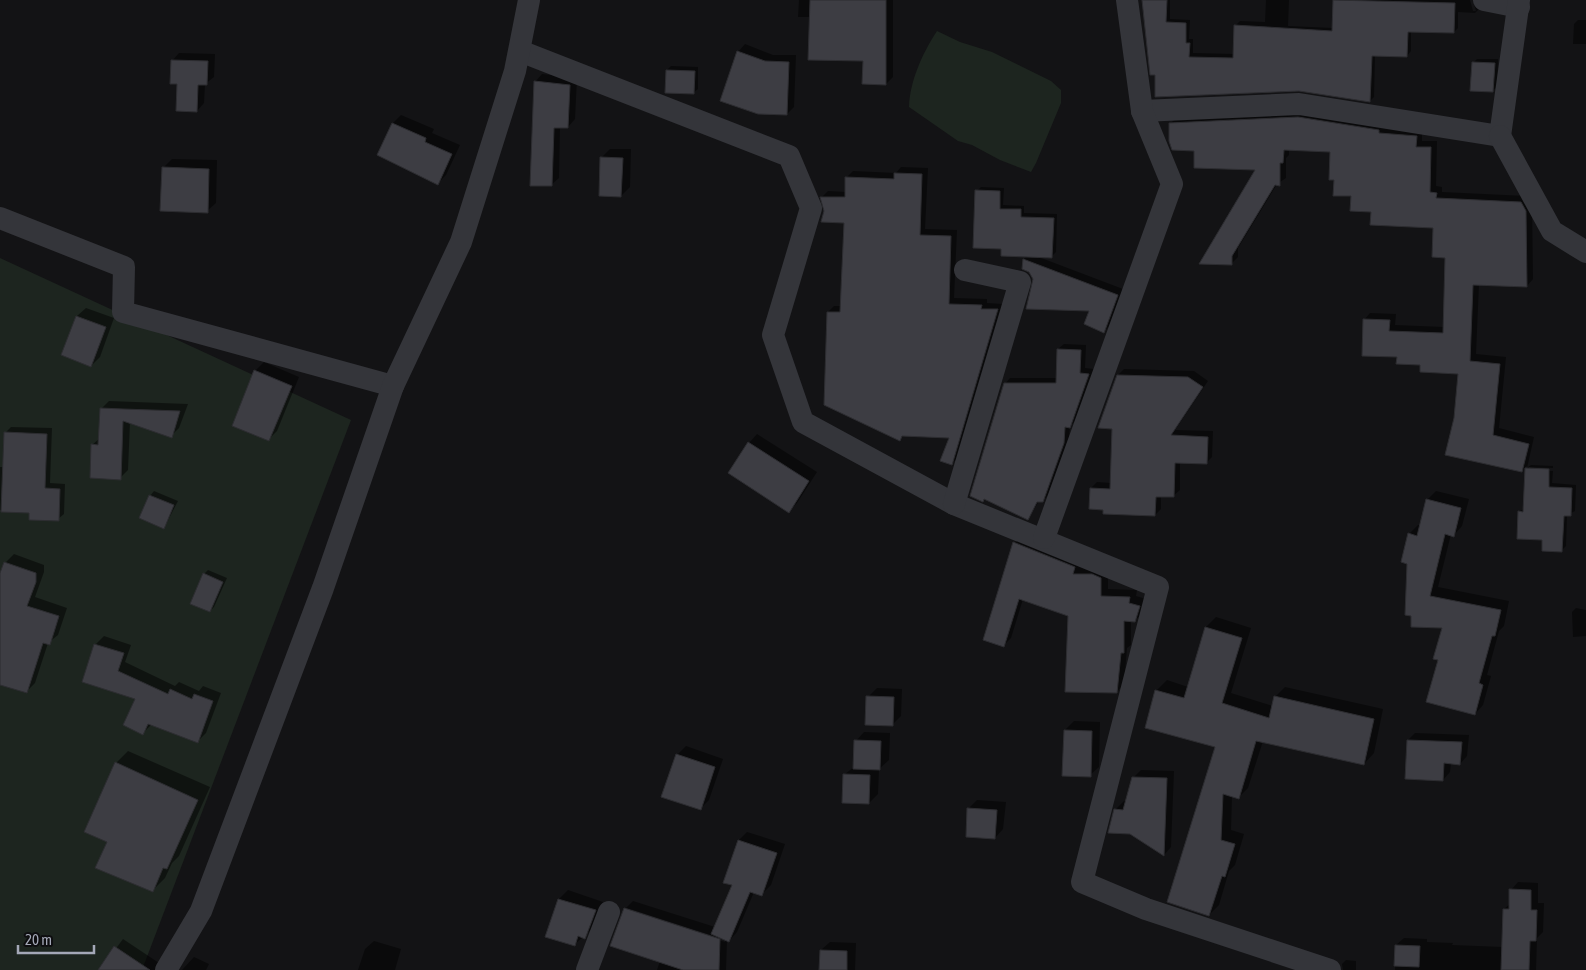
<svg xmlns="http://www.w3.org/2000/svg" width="1586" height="970" font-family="'Asap Condensed',sans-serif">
<rect width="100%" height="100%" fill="#131315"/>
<!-- green -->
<g fill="#1d251f">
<path d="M 937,31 L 960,42 L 992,52 L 1051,81 L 1061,90 L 1061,103 L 1036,163 L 1031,172 L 1000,160 L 972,145 L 958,141 L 909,107 C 910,81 922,54 937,31 Z"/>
<path d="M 0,258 L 351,420 L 142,970 L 0,970 Z"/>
</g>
<!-- shadow -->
<g fill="#0007" fill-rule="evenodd">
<path d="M 799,0 L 893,0 L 893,77 L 886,84 L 865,60 L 811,17 L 798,17 Z"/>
<path d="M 1142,0 L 1170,0 L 1170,19 L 1190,20 L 1189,39 L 1193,39 L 1193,53 L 1235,54 L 1236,25 L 1240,21 L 1265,22 L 1266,0 L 1289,0 L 1288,26 L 1333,28 L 1334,0 L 1470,0 L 1473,11 L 1476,11 L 1473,0 L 1477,0 L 1479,9 L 1475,13 L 1458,12 L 1458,28 L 1454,32 L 1411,31 L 1411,51 L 1407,56 L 1375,54 L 1374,97 L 1370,101 L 1299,90 L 1151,73 Z"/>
<path d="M 1578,20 L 1586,20 L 1586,44 L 1573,44 L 1574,24 Z"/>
<path d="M 745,44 L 773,55 L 796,55 L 794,107 L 787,114 L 738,52 Z"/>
<path d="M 179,53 L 215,54 L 214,77 L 205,84 L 204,103 L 197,111 L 179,83 L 172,61 Z"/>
<path d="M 1477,59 L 1498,59 L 1497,87 L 1492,91 L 1473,63 Z"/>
<path d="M 671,66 L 698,67 L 698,89 L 693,93 L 667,70 Z"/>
<path d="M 542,74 L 577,78 L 575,119 L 568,127 L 560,127 L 559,178 L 551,185 L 535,82 Z"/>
<path d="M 1305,111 L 1422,130 L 1422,141 L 1437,141 L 1436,186 L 1442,187 L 1442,192 L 1528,196 L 1532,204 L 1533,279 L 1527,286 L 1479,284 L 1476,354 L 1506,357 L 1499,428 L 1534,437 L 1527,468 L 1531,465 L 1553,466 L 1553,468 L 1529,467 L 1529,470 L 1553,471 L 1552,483 L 1576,485 L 1575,511 L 1567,515 L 1566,546 L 1562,550 L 1544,539 L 1519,512 L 1525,508 L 1527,466 L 1521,471 L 1455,418 L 1460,372 L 1398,356 L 1364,320 L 1370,313 L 1396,314 L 1395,325 L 1444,327 L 1447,256 L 1434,226 L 1372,210 L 1335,178 L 1331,150 L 1289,149 L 1289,155 L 1286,158 L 1286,178 L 1277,184 L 1238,248 L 1238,257 L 1231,264 L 1201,263 L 1257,169 L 1196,150 L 1171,123 L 1177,117 Z"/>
<path d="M 401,115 L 434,129 L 432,133 L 460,145 L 446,175 L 437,184 L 393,123 Z"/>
<path d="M 610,149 L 631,149 L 630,187 L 621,196 L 602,157 Z"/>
<path d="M 172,159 L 217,160 L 216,203 L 207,211 L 163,168 Z"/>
<path d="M 901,167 L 928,168 L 925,229 L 957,230 L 954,298 L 987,299 L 987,303 L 1003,304 L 958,458 L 951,464 L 951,437 L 904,435 L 900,439 L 828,312 L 834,306 L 842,306 L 845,221 L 825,211 L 822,197 L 828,191 L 846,192 L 847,177 L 853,171 L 896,173 Z"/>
<path d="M 981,187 L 1004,188 L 1003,205 L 1024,206 L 1024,213 L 1057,214 L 1056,252 L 1052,256 L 1036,256 L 1123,289 L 1109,326 L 1104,332 L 1091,310 L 1034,279 L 1024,259 L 1027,256 L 1002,248 L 977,191 Z"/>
<path d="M 86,308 L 114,318 L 100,357 L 91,366 L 77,316 Z"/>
<path d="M 1064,344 L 1086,345 L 1085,368 L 1094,369 L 1075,421 L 1070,426 L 1069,437 L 1048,495 L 1043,501 L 1039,501 L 1028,519 L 985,498 L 983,500 L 1005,384 L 1010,378 L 1057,378 L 1058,349 Z"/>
<path d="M 264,362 L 299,377 L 277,431 L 269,439 L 255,371 Z"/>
<path d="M 1124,369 L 1194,371 L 1208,381 L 1175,430 L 1213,431 L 1212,457 L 1206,463 L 1180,462 L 1180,490 L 1173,496 L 1161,496 L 1161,509 L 1155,515 L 1104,509 L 1091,488 L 1097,482 L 1111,483 L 1118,375 Z"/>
<path d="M 109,401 L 188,404 L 179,428 L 171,436 L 130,422 L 128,470 L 120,478 L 92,445 L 100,438 L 101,409 Z"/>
<path d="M 11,427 L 52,428 L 50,483 L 65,484 L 64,514 L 58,519 L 30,511 L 0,510 L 0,467 L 4,467 L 5,433 Z"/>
<path d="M 757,434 L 817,472 L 797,503 L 789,511 L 749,443 Z"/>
<path d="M 154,491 L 178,501 L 164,528 L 150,496 Z"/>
<path d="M 1436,491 L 1469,499 L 1462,526 L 1454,535 L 1451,534 L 1438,587 L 1509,601 L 1504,626 L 1499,631 L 1487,675 L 1491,676 L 1483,705 L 1475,714 L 1439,659 L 1444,627 L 1412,626 L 1409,534 L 1418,525 L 1421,526 L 1427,500 Z"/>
<path d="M 1022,536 L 1108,571 L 1108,589 L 1137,590 L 1136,596 L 1146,599 L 1142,613 L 1135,621 L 1131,620 L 1131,645 L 1127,648 L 1124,684 L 1117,692 L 1069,615 L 1023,599 L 1011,638 L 1004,645 L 1014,543 Z"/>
<path d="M 14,554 L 44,565 L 44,572 L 35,597 L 67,608 L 58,635 L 48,643 L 35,683 L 26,692 L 0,683 L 0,577 L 5,563 Z"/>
<path d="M 208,570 L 227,578 L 214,607 L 210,611 L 204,574 Z"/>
<path d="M 1576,608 L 1586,610 L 1586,636 L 1573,637 L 1572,612 Z"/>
<path d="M 1216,617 L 1251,628 L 1231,693 L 1273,706 L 1275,697 L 1285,687 L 1383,709 L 1374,753 L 1364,764 L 1263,741 L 1248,788 L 1238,798 L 1232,796 L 1231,830 L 1244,834 L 1235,865 L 1229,871 L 1219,905 L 1209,915 L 1216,746 L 1157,690 L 1167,680 L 1188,687 L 1206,627 Z"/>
<path d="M 104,636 L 131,645 L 125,662 L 175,686 L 179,682 L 199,691 L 203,686 L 221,693 L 206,733 L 198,741 L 151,725 L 143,733 L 136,699 L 84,681 L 96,644 Z"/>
<path d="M 877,688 L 902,689 L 901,716 L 892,725 L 868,697 Z"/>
<path d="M 1074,721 L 1100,722 L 1099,767 L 1090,775 L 1065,730 Z"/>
<path d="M 864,732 L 890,733 L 889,760 L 879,769 L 878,794 L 869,803 L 844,775 L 855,766 L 856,741 Z"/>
<path d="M 1415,733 L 1469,735 L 1467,756 L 1460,764 L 1451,763 L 1450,772 L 1443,780 L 1408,740 Z"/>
<path d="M 686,746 L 723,759 L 709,800 L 700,809 L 677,755 Z"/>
<path d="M 128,751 L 210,787 L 179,856 L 172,863 L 165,878 L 153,890 L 108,842 L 116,763 Z"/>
<path d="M 1141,770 L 1174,771 L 1171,847 L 1164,855 L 1116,809 L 1124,801 L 1127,802 L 1133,778 Z"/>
<path d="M 977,800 L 1006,802 L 1003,829 L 995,838 L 969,808 Z"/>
<path d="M 747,832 L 785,844 L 771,885 L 762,894 L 754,892 L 737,932 L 729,941 L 727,940 L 726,970 L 657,970 L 660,961 L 625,909 L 633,901 L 715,927 L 734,885 L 739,840 ZM 627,908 L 726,940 L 725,942 L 627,911 Z"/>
<path d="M 1518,882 L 1538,883 L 1538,903 L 1544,903 L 1543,932 L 1537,938 L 1536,970 L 1395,970 L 1396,945 L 1404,938 L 1427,939 L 1427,942 L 1453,943 L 1452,945 L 1503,947 L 1504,909 L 1510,904 L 1511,890 Z"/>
<path d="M 568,890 L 603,902 L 593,928 L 574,945 L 547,936 L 559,899 Z"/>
<path d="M 123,939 L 162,965 L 166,970 L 100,970 Z"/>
<path d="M 374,941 L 401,949 L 395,970 L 358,970 L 365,949 Z"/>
<path d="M 830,942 L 856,943 L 855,970 L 821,970 L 821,950 Z"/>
<path d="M 194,957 L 209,964 L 206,970 L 182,970 Z"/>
<path d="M 1346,960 L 1356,961 L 1356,970 L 1343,970 L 1342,964 Z"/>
</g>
<!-- building -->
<g fill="#3d3d43" stroke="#2d2d31">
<path d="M 810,0 L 886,0 L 886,85 L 862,84 L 863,61 L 808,60 Z"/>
<path d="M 1142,0 L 1167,0 L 1166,22 L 1186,23 L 1186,43 L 1190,43 L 1189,57 L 1233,58 L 1234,25 L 1332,31 L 1333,0 L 1455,3 L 1454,33 L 1408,32 L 1407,57 L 1372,56 L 1370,102 L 1299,91 L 1155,97 L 1155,75 L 1150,75 Z"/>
<path d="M 737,51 L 765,61 L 789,62 L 787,115 L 758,114 L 720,101 Z"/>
<path d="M 171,60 L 208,61 L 207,85 L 198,85 L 197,112 L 176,111 L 177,84 L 170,84 Z"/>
<path d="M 1472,62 L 1495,63 L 1493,92 L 1470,91 Z"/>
<path d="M 666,70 L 695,71 L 694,94 L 665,93 Z"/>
<path d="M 534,81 L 570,85 L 568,128 L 554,128 L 552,186 L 530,186 Z"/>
<path d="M 1298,117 L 1379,130 L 1379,133 L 1417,136 L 1416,147 L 1431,147 L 1430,192 L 1437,193 L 1436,198 L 1521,202 L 1526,211 L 1527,287 L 1473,285 L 1470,361 L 1500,364 L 1493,435 L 1529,444 L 1522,472 L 1445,455 L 1454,418 L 1458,374 L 1420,372 L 1420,365 L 1396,364 L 1397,357 L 1362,356 L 1363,319 L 1390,320 L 1389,331 L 1443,333 L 1445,258 L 1432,257 L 1433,228 L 1370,225 L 1371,212 L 1350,211 L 1351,196 L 1333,196 L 1334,180 L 1329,180 L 1330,152 L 1284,150 L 1283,163 L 1280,163 L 1280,186 L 1275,185 L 1232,256 L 1232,265 L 1199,264 L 1255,170 L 1194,168 L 1194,151 L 1172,150 L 1169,141 L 1169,123 Z"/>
<path d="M 392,123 L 426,138 L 425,142 L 452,154 L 438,185 L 377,155 Z"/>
<path d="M 600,157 L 623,158 L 621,197 L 599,196 Z"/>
<path d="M 162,167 L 209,169 L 208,213 L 160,211 Z"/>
<path d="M 894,173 L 922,174 L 920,235 L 951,236 L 949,304 L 982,305 L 981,309 L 998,309 L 952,465 L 940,461 L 949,438 L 902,436 L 900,441 L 824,405 L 827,312 L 840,312 L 844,223 L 821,222 L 824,211 L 820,197 L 845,197 L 845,177 L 894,179 Z"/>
<path d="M 975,190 L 1000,191 L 1000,209 L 1021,209 L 1021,217 L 1054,218 L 1052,258 L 1001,256 L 1001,249 L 973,248 Z"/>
<path d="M 1023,259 L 1118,295 L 1104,333 L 1084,324 L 1089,311 L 1026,309 L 1033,279 L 1029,272 L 1022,269 Z"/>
<path d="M 76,316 L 106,327 L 91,367 L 61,355 Z"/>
<path d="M 1057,349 L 1081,350 L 1080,373 L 1089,374 L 1070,428 L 1065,427 L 1064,443 L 1043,502 L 1037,502 L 1028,520 L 984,499 L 983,502 L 970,496 L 1004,383 L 1056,383 Z"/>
<path d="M 254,370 L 292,386 L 269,441 L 232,426 Z"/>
<path d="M 1117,375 L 1188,377 L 1203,387 L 1171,435 L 1208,437 L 1207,464 L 1175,463 L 1174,497 L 1156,497 L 1155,516 L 1103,514 L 1103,510 L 1089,509 L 1090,488 L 1110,489 L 1112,429 L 1098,428 Z"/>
<path d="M 100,408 L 123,409 L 180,411 L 172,438 L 123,421 L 121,480 L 90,478 L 91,444 L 98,445 Z"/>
<path d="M 4,432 L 47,434 L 45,488 L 60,489 L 59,521 L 29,520 L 29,513 L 1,512 Z"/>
<path d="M 748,442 L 809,481 L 789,513 L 728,473 Z"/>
<path d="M 1525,468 L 1549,469 L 1549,487 L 1572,488 L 1571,516 L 1564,516 L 1562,552 L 1542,551 L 1542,540 L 1517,539 L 1518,511 L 1523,512 Z"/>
<path d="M 149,495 L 174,505 L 164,529 L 139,518 Z"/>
<path d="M 1426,499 L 1461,508 L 1454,537 L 1445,534 L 1430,596 L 1501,610 L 1495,636 L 1492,636 L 1479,683 L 1483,685 L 1475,715 L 1426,702 L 1438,660 L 1433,659 L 1442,628 L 1411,627 L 1411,616 L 1405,615 L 1407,564 L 1401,562 L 1408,533 L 1417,536 Z"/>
<path d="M 1013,542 L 1075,567 L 1073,574 L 1092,574 L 1101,578 L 1101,596 L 1130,597 L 1129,603 L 1140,606 L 1135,622 L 1124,621 L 1124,653 L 1121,653 L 1117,693 L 1065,692 L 1068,616 L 1019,599 L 1004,647 L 983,640 Z"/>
<path d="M 4,562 L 36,573 L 36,582 L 27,606 L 59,616 L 50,645 L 43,643 L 27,693 L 0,685 L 0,573 Z"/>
<path d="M 203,573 L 223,582 L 210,612 L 190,604 Z"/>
<path d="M 1205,627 L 1242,638 L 1222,703 L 1269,718 L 1274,696 L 1374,719 L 1364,765 L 1256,741 L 1239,799 L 1223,794 L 1221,840 L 1235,844 L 1225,877 L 1222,876 L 1209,916 L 1167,902 L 1215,747 L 1145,728 L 1155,690 L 1184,698 Z"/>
<path d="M 94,644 L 124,653 L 118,671 L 168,694 L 170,689 L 192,699 L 194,694 L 213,701 L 198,743 L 148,724 L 143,735 L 123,725 L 135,699 L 82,682 Z"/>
<path d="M 866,696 L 894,697 L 893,726 L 865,725 Z"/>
<path d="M 1064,730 L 1092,731 L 1091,777 L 1062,776 Z"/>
<path d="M 854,740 L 881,741 L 880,770 L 853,769 Z"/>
<path d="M 1407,740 L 1462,742 L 1460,765 L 1444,763 L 1443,781 L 1405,779 Z"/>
<path d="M 676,754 L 715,767 L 701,810 L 661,797 Z"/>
<path d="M 115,762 L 198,800 L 167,869 L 163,868 L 153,892 L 95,868 L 107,842 L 84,832 Z"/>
<path d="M 843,774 L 870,775 L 869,804 L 842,803 Z"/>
<path d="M 1132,777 L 1167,778 L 1164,856 L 1130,834 L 1108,833 L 1114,809 L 1123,810 Z"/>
<path d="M 967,808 L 997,810 L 995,839 L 966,837 Z"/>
<path d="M 738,840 L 777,853 L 762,896 L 750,892 L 729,942 L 711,934 L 732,885 L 723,883 Z"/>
<path d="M 1509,889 L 1531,890 L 1531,910 L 1537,910 L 1536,941 L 1530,941 L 1529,970 L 1501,970 L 1503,909 L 1509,909 Z"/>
<path d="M 558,899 L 596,910 L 585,939 L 578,936 L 575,946 L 545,937 Z"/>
<path d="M 624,908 L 720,939 L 719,970 L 683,970 L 610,946 Z"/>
<path d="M 1395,945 L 1420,946 L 1419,967 L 1394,966 Z"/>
<path d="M 114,946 L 150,970 L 98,970 Z"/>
<path d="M 820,950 L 847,951 L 847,970 L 819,970 Z"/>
</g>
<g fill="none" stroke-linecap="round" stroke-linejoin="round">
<!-- street -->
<g stroke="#34353a" stroke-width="22">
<path d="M 1484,0 L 1519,7"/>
<path d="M 520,51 L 789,156 L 811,208 L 773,335 L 803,422 L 954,504 L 1158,587 L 1082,882 L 1146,909 L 1330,970"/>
<path d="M 1142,111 L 1299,104 L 1500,136 L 1519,0"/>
<path d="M 1500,136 L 1552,231 L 1586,252"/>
<path d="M 0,218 L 124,267 L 123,312 L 393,386"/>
<path d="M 954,504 L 1020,282 L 965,270"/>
<path d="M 1044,538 L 1172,184 L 1142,111 L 1127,0"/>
<path d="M 166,970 L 201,911 L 323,588 L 393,386 L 461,242 L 515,71 L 529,0"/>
<path d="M 587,970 L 609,912"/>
</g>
</g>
<!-- scale -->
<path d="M18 945v8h76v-8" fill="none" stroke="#a4a8b7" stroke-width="2.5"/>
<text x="25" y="945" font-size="15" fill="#a4a8b7" stroke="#0e0e10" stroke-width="4" paint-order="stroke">20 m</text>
</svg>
